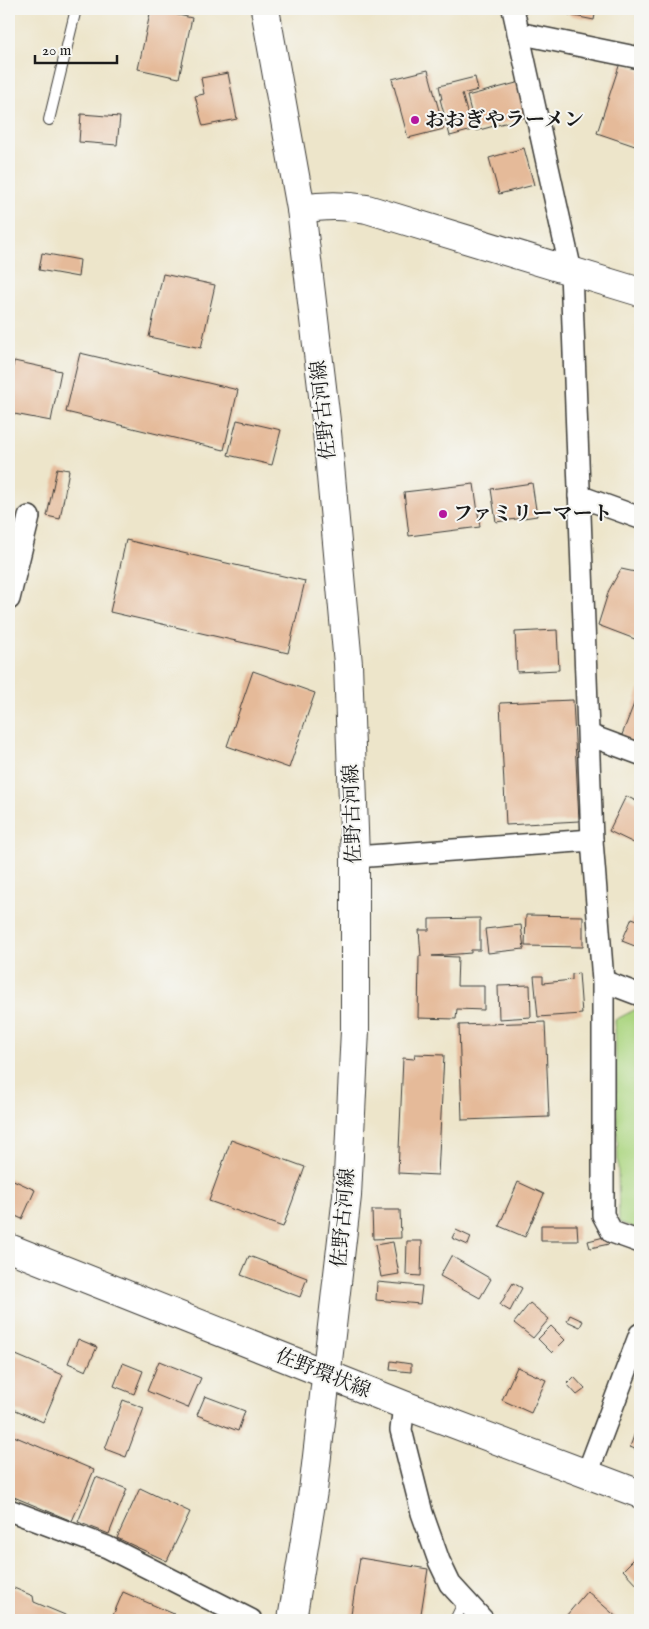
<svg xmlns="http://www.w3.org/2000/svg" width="649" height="1629" font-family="'IM FELL English','Noto Serif JP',serif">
<rect width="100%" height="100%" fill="#f6f6f2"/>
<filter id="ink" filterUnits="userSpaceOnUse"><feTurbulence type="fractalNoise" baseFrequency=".02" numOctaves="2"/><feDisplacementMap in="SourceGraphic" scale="10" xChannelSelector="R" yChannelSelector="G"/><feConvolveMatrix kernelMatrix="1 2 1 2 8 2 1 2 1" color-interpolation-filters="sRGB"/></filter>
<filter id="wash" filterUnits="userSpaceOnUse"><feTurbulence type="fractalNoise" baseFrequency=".0096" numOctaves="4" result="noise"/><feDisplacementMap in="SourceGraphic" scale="20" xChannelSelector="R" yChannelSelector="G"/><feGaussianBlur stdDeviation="1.12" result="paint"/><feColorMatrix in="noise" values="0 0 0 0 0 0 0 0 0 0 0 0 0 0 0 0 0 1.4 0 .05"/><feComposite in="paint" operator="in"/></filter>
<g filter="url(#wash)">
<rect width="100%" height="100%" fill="#ede5ca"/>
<!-- green -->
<path fill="#abd580" stroke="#64784e" d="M 640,1007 L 640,1230 L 619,1222 L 615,1020 Z"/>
<g id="blocks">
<!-- building -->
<g fill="#e5ba99">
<path d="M 151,9 L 192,18 L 179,78 L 138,69 Z"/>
<path d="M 570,9 L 596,9 L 594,20 L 569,15 Z"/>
<path d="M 620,63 L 640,70 L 640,131 L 635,146 L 597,133 Z"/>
<path d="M 428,70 L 444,129 L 408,138 L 392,79 Z"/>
<path d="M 228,73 L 237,119 L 203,126 L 195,96 L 204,94 L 201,78 Z"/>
<path d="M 475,77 L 478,90 L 462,94 L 472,130 L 450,136 L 440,99 L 442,99 L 439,86 Z"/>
<path d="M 524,81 L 533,115 L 476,131 L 467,96 Z"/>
<path d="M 81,114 L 120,117 L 117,145 L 79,142 Z"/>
<path d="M 524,148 L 534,185 L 499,194 L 489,158 Z"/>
<path d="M 42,253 L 80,260 L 78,277 L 39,270 Z"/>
<path d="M 163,274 L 215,285 L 201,348 L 149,337 Z"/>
<path d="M 80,353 L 238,390 L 224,450 L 66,412 Z"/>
<path d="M 14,361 L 61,371 L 51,421 L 9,413 L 9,388 Z"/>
<path d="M 237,420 L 281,430 L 272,465 L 228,455 Z"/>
<path d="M 57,468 L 69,470 L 60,519 L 47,516 Z"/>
<path d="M 532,483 L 537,516 L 496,522 L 491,489 Z"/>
<path d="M 474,484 L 480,527 L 409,536 L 404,492 Z"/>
<path d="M 126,540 L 305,581 L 288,653 L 110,612 Z"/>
<path d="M 621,569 L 640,573 L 640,641 L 598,625 L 609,590 Z"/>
<path d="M 557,630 L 559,670 L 517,672 L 515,632 Z"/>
<path d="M 253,671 L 315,693 L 289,768 L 227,746 Z"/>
<path d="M 640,688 L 640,748 L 620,740 Z"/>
<path d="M 573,700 L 579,821 L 506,825 L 500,703 Z"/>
<path d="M 626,796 L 640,803 L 640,846 L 609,831 Z"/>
<path d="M 526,915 L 583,916 L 583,947 L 525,946 Z"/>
<path d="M 480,918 L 480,950 L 471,950 L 471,953 L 432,956 L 458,957 L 457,986 L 484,986 L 484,1010 L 457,1009 L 456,1019 L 418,1018 L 419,956 L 421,956 L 419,930 L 429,930 L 429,919 Z"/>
<path d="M 632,918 L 640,921 L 640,948 L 622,941 Z"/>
<path d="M 521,925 L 524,949 L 488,953 L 485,929 Z"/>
<path d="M 579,973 L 582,1014 L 538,1017 L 534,976 L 543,976 L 543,983 L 572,980 L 572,974 Z"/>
<path d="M 530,985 L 531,1017 L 499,1019 L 498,986 Z"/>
<path d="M 545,1022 L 549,1117 L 462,1120 L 459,1025 Z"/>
<path d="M 415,1054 L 444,1055 L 438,1175 L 398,1173 L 403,1058 L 414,1059 Z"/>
<path d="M 231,1140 L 305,1167 L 283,1227 L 209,1201 Z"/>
<path d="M 9,1178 L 35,1190 L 22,1219 L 9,1213 Z"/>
<path d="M 518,1182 L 544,1194 L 525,1237 L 499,1226 Z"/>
<path d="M 372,1210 L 400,1210 L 401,1238 L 373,1239 Z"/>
<path d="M 541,1225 L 577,1225 L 578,1241 L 541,1241 Z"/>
<path d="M 456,1230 L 471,1237 L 468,1245 L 452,1238 Z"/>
<path d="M 608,1236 L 609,1244 L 590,1248 L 588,1241 Z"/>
<path d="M 407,1241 L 422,1241 L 421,1276 L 406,1275 Z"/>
<path d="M 393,1242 L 399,1274 L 381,1277 L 375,1245 Z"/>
<path d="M 249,1256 L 307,1278 L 300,1297 L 241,1275 Z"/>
<path d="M 451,1256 L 491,1279 L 480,1298 L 440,1276 Z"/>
<path d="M 377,1282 L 422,1286 L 420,1304 L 376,1300 Z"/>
<path d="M 513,1283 L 522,1288 L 510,1311 L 500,1305 Z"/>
<path d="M 530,1303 L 549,1319 L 533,1338 L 514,1323 Z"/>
<path d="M 570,1315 L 583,1321 L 580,1327 L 567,1321 Z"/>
<path d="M 551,1326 L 565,1340 L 552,1353 L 538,1339 Z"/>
<path d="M 78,1339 L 97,1347 L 86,1371 L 68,1363 Z"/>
<path d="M 9,1352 L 63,1375 L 43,1422 L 9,1407 Z"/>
<path d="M 159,1361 L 201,1378 L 188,1408 L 147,1391 Z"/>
<path d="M 391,1361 L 411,1364 L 411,1372 L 390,1370 Z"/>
<path d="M 123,1363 L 143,1371 L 134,1394 L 114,1386 Z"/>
<path d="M 517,1367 L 546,1380 L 531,1413 L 502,1400 Z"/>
<path d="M 574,1377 L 585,1389 L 577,1395 L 567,1384 Z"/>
<path d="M 205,1396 L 245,1411 L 238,1431 L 197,1415 Z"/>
<path d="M 123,1400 L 144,1408 L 126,1457 L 105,1449 Z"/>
<path d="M 638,1424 L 640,1425 L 640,1451 L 630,1447 Z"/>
<path d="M 9,1434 L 94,1470 L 72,1521 L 9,1495 Z"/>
<path d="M 96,1477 L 127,1489 L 109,1534 L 78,1522 Z"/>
<path d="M 140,1488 L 190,1512 L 167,1561 L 117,1538 Z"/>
<path d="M 638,1555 L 640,1558 L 640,1588 L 623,1570 Z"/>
<path d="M 360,1558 L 428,1569 L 420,1620 L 350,1620 Z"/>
<path d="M 9,1586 L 33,1596 L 34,1602 L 77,1620 L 9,1620 Z"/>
<path d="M 587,1591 L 620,1620 L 571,1620 L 566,1616 Z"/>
<path d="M 123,1592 L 174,1614 L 172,1620 L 111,1620 Z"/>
</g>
</g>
</g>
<g filter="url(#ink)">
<use href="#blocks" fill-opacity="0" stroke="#3b3a36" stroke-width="1"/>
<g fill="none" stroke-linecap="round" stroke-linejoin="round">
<defs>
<g id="lane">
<path d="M 49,120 L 76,9"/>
<path d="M 455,1620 L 465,1599"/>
</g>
<g id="street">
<path d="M 513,9 L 571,271 L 592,840 L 603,981 L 603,1215 L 612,1232 L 640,1242"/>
<path d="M 518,33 L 640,58"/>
<path d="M 579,496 L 640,518"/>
<path d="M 9,599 L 29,517"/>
<path d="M 589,735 L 640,754"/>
<path d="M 355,857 L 592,840"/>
<path d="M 603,981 L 640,995"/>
<path d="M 404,1405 L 401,1430 L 422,1513 L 439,1561 L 450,1584 L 483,1620"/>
<path d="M 587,1474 L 640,1334"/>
<path d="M 9,1510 L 107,1547 L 251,1620"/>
</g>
<g id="secondary">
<path d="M 301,209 C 325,205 343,205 367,209 L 640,292"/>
<path d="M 9,1248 L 404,1405 L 640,1494"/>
</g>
<path id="primary" d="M 265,9 L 301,209 L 326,421 L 348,664 L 355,857 L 355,1030 L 347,1196 L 313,1491 L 292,1620"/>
</defs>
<!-- lane casing -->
<use href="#lane" stroke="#3b3a36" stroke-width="12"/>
<!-- street casing -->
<use href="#street" stroke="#3b3a36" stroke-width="24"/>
<!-- secondary casing -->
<use href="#secondary" stroke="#3b3a36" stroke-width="30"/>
<!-- primary casing -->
<use href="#primary" stroke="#3b3a36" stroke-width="30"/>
<!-- lane -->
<use href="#lane" stroke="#fff" stroke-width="10"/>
<!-- street -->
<use href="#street" stroke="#fff" stroke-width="21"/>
<!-- secondary -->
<use href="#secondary" stroke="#fff" stroke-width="28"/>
<!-- primary -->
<use href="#primary" stroke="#fff" stroke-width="28"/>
</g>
</g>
<!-- markers -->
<g fill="#b5179e" stroke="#f6f6f2" stroke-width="2">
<circle cx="415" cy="120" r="5"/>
<circle cx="443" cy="514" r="5"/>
</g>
<g text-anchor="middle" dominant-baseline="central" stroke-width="4" stroke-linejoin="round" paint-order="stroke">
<!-- poi labels -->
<g font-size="20" font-weight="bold" fill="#1c1c1c" stroke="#f6f6f2" text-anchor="start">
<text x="425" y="120">おおぎやラーメン</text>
<text x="453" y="514">ファミリーマート</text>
</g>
<!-- street labels -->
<g font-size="20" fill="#1c1c1c" stroke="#f6f6f2">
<text transform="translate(324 410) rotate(-96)">佐野古河線</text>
<text transform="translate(353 814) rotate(-92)">佐野古河線</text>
<text transform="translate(344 1218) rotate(-85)">佐野古河線</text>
<text transform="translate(323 1374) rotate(22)">佐野環状線</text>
</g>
</g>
<!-- margin -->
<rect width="649" height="1629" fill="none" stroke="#f6f6f2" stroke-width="30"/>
<!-- scale -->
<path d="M35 55v8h82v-8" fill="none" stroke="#1c1c1c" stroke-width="2.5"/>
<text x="42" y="55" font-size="15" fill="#1c1c1c" stroke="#f6f6f2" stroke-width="4" paint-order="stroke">20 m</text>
</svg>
